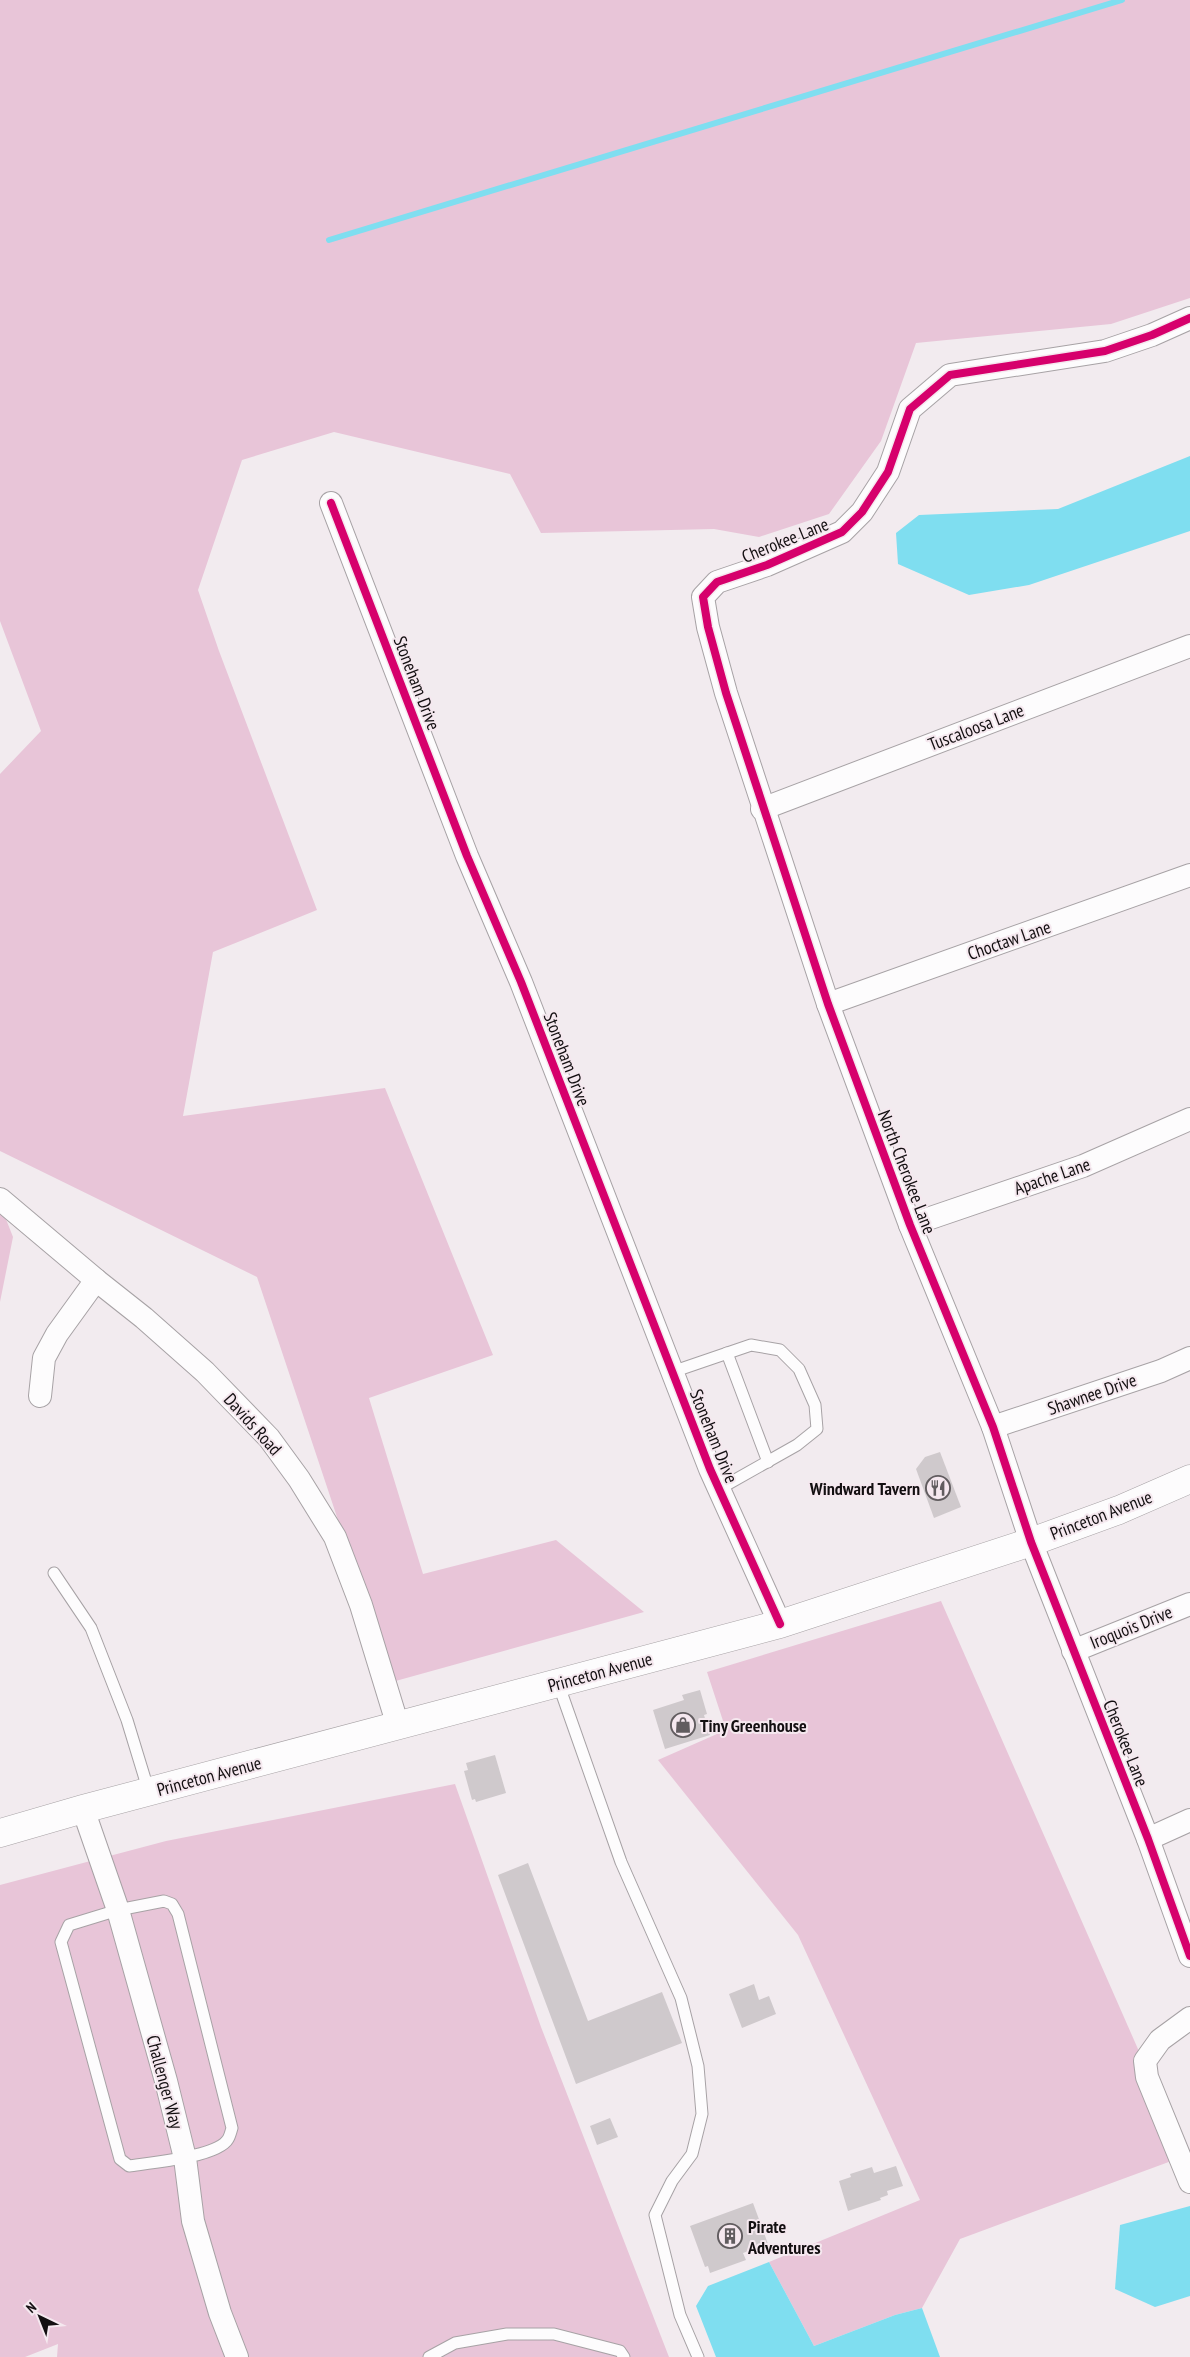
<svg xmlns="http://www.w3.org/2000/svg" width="1190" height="2357" font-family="'PT Sans Narrow',sans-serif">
<rect width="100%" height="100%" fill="#f2ebef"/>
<!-- green -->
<g fill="#e8c5d8">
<path d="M 0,0 L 1190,0 L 1190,298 L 1111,324 L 916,343 L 881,441 L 829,514 L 759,537 L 714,529 L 541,533 L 510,474 L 334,432 L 242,460 L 198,590 L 219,651 L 317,910 L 213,952 L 183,1116 L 385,1088 L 493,1355 L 369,1398 L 423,1574 L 556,1540 L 644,1612 L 392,1682 L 257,1277 L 0,1151 L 0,774 L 41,731 L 0,621 Z"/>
<path d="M 0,1204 L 13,1237 L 0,1302 Z"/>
<path d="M 941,1601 L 1185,2156 L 960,2239 L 922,2308 L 895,2315 L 814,2346 L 769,2262 L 920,2200 L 798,1935 L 658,1760 L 726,1730 L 707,1672 Z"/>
<path d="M 455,1784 L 541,2027 L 669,2357 L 57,2357 L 58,2344 L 25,2357 L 0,2357 L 0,1885 L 166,1841 Z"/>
</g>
<!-- water -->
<g fill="#7fdef0">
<path d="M 1190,456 L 1190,531 L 1029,585 L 969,595 L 898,564 L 896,533 L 919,515 L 1058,509 Z"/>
<path d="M 1190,2206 L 1190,2296 L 1155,2307 L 1115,2289 L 1120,2225 Z"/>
<path d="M 769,2262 L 814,2346 L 895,2315 L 922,2308 L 940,2357 L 716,2357 L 696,2306 L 708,2286 Z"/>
</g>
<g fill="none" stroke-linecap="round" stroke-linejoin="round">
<!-- stream -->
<path stroke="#7fdef0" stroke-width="6" d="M 329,240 L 1122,0"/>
</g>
<!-- building -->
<g fill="#cfc9cc">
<path d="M 940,1452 L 961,1507 L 934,1518 L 916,1469 L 925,1457 Z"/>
<path d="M 700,1690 L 707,1714 L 704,1715 L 710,1735 L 665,1749 L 653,1710 L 684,1700 L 682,1695 Z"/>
<path d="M 495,1755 L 506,1793 L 476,1802 L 475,1799 L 472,1800 L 464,1771 L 468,1770 L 466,1763 Z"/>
<path d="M 528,1863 L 588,2021 L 662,1992 L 682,2043 L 576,2084 L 498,1875 Z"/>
<path d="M 754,1984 L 759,2000 L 769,1996 L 776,2014 L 742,2028 L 729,1994 Z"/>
<path d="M 610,2118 L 618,2137 L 597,2145 L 590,2126 Z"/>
<path d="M 896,2166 L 903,2186 L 887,2191 L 888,2195 L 880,2198 L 881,2200 L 848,2211 L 839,2181 L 851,2177 L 850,2174 L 872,2167 L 874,2173 Z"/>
<path d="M 753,2203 L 768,2244 L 743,2253 L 746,2260 L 710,2273 L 708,2266 L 705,2267 L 690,2226 Z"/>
</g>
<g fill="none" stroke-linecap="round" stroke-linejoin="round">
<defs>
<g id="service">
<path d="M 727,1353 L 768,1462"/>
<path d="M 672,1372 L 751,1345 L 780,1350 L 799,1369 L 815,1405 L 817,1429 L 797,1445 L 719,1489"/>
<path d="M 54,1573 L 91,1628 L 127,1720 L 149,1792"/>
<path d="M 558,1683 L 621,1862 L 681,1998 L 698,2066 L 702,2114 L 692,2154 L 672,2181 L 655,2215 L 680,2315 L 698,2357"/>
<path d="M 164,1901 L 172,1904 L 178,1914 L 232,2128 C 231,2131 230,2136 228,2139 C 218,2157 149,2163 129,2166 L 120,2159 L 61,1942 L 69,1925 L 118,1910 Z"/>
<path d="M 429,2357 L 455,2343 L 507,2334 L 554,2334 L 620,2351 L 624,2357"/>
</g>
<g id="minor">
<path d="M 1190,318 L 1152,335 L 1105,351 L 950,375 L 910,409 L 888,472 L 862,512 L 842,532 L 767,565 L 717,582 L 703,597 L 708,627 L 726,693 L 828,1004 L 910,1225 L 993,1427 L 1031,1542 L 1148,1839 L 1190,1956"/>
<path d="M 331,503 L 467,856 L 521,982 L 710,1469 L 780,1624"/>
<path d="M 762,809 L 1190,646"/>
<path d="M 828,1004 L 1190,875"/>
<path d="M 0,1199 L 96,1280 L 144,1318 L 205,1372 L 269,1438 L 299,1479 L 335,1537 L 361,1605 L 398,1726"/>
<path d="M 910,1225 L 1083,1166 L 1190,1119"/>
<path d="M 40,1396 L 44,1358 L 57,1334 L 96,1280"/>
<path d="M 993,1427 L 1161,1371 L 1190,1358"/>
<path d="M 1073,1651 L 1190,1604"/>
<path d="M 83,1809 L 118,1910 L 166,2081 L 185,2158 L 193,2221 L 220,2313 L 237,2357"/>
<path d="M 1148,1839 L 1190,1820"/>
<path d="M 1190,2018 L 1160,2040 L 1145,2061 L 1147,2077 L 1190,2182"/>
</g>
<path id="secondary" d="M 0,1833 L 83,1809 L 780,1624 L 1031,1542 L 1119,1510 L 1190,1479"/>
</defs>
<!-- service casing -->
<use href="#service" stroke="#a7a2a5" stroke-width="13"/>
<!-- minor casing -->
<use href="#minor" stroke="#a7a2a5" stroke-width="24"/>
<!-- secondary casing -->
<use href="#secondary" stroke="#a7a2a5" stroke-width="29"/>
<!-- service -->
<use href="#service" stroke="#fdfcfd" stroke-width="11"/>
<!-- minor -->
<use href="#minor" stroke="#fdfcfd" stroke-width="22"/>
<!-- secondary -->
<use href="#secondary" stroke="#fdfcfd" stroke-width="28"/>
<defs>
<g id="cycleway">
<path d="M 1190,318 L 1152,335 L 1105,351 L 950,375 L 910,409 L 888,472 L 862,512 L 842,532 L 767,565 L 717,582 L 703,597 L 708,627 L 726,693 L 828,1004 L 910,1225 L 993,1427 L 1031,1542 L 1148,1839 L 1190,1956"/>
<path d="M 331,503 L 467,856 L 521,982 L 710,1469 L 780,1624"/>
</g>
</defs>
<!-- cycleway casing -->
<use href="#cycleway" stroke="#f5e8ef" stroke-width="11"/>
<!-- cycleway -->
<use href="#cycleway" stroke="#d6006c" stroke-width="8"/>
</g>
<!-- icons -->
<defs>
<symbol id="restaurant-ring" viewBox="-11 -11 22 22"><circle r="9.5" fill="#f5e8ef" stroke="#615c5f" stroke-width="1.5"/><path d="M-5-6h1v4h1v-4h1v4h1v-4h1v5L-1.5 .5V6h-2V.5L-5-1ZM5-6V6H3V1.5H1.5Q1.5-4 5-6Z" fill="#615c5f"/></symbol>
<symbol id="shop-ring" viewBox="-11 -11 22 22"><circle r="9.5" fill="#f5e8ef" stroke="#615c5f" stroke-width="1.5"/><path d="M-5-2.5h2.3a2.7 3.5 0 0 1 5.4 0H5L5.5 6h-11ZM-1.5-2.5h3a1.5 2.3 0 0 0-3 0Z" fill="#615c5f"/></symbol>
<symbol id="building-ring" viewBox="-11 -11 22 22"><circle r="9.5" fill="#f5e8ef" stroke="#615c5f" stroke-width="1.5"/><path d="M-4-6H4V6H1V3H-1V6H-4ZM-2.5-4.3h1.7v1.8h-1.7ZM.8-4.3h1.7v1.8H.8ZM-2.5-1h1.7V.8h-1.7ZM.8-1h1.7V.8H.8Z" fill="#615c5f"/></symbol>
</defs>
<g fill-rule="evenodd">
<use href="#restaurant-ring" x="924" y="1474" width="28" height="28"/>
<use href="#shop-ring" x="669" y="1711" width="28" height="28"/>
<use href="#building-ring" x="716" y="2222" width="28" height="28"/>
</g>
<g text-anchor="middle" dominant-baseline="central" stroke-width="4" stroke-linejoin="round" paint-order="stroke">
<!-- street labels -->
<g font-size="18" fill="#130f11" stroke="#f5e8ef">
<text transform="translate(785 540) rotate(-22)">Cherokee Lane</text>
<text transform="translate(417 683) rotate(69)">Stoneham Drive</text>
<text transform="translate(976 727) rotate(-21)">Tuscaloosa Lane</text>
<text transform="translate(1009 940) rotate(-19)">Choctaw Lane</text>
<text transform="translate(567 1059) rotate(69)">Stoneham Drive</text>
<text transform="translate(907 1172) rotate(69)">North Cherokee Lane</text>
<text transform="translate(1052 1176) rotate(-19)">Apache Lane</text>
<text transform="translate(1092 1394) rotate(-19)">Shawnee Drive</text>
<text transform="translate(253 1424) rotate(48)">Davids Road</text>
<text transform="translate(714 1436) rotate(68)">Stoneham Drive</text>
<text transform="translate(1101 1515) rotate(-21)">Princeton Avenue</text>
<text transform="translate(1131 1627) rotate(-22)">Iroquois Drive</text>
<text transform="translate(600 1672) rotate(-15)">Princeton Avenue</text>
<text transform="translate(1126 1743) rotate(68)">Cherokee Lane</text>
<text transform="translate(209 1776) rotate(-15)">Princeton Avenue</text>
<text transform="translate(165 2082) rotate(75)">Challenger Way</text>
</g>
<!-- poi labels -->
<g font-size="18" font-weight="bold" fill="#130f11" stroke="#f5e8ef" text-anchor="start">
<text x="920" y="1488" text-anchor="end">Windward Tavern</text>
<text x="700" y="1725">Tiny Greenhouse</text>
<text x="748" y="2226">Pirate<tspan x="748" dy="21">Adventures</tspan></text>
</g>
</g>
<!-- north arrow -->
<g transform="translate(40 2317) rotate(317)" stroke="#f5e8ef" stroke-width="4" paint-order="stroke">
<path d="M0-4L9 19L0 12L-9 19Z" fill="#130f11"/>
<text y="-8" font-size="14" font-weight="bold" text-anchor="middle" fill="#130f11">N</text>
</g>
</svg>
